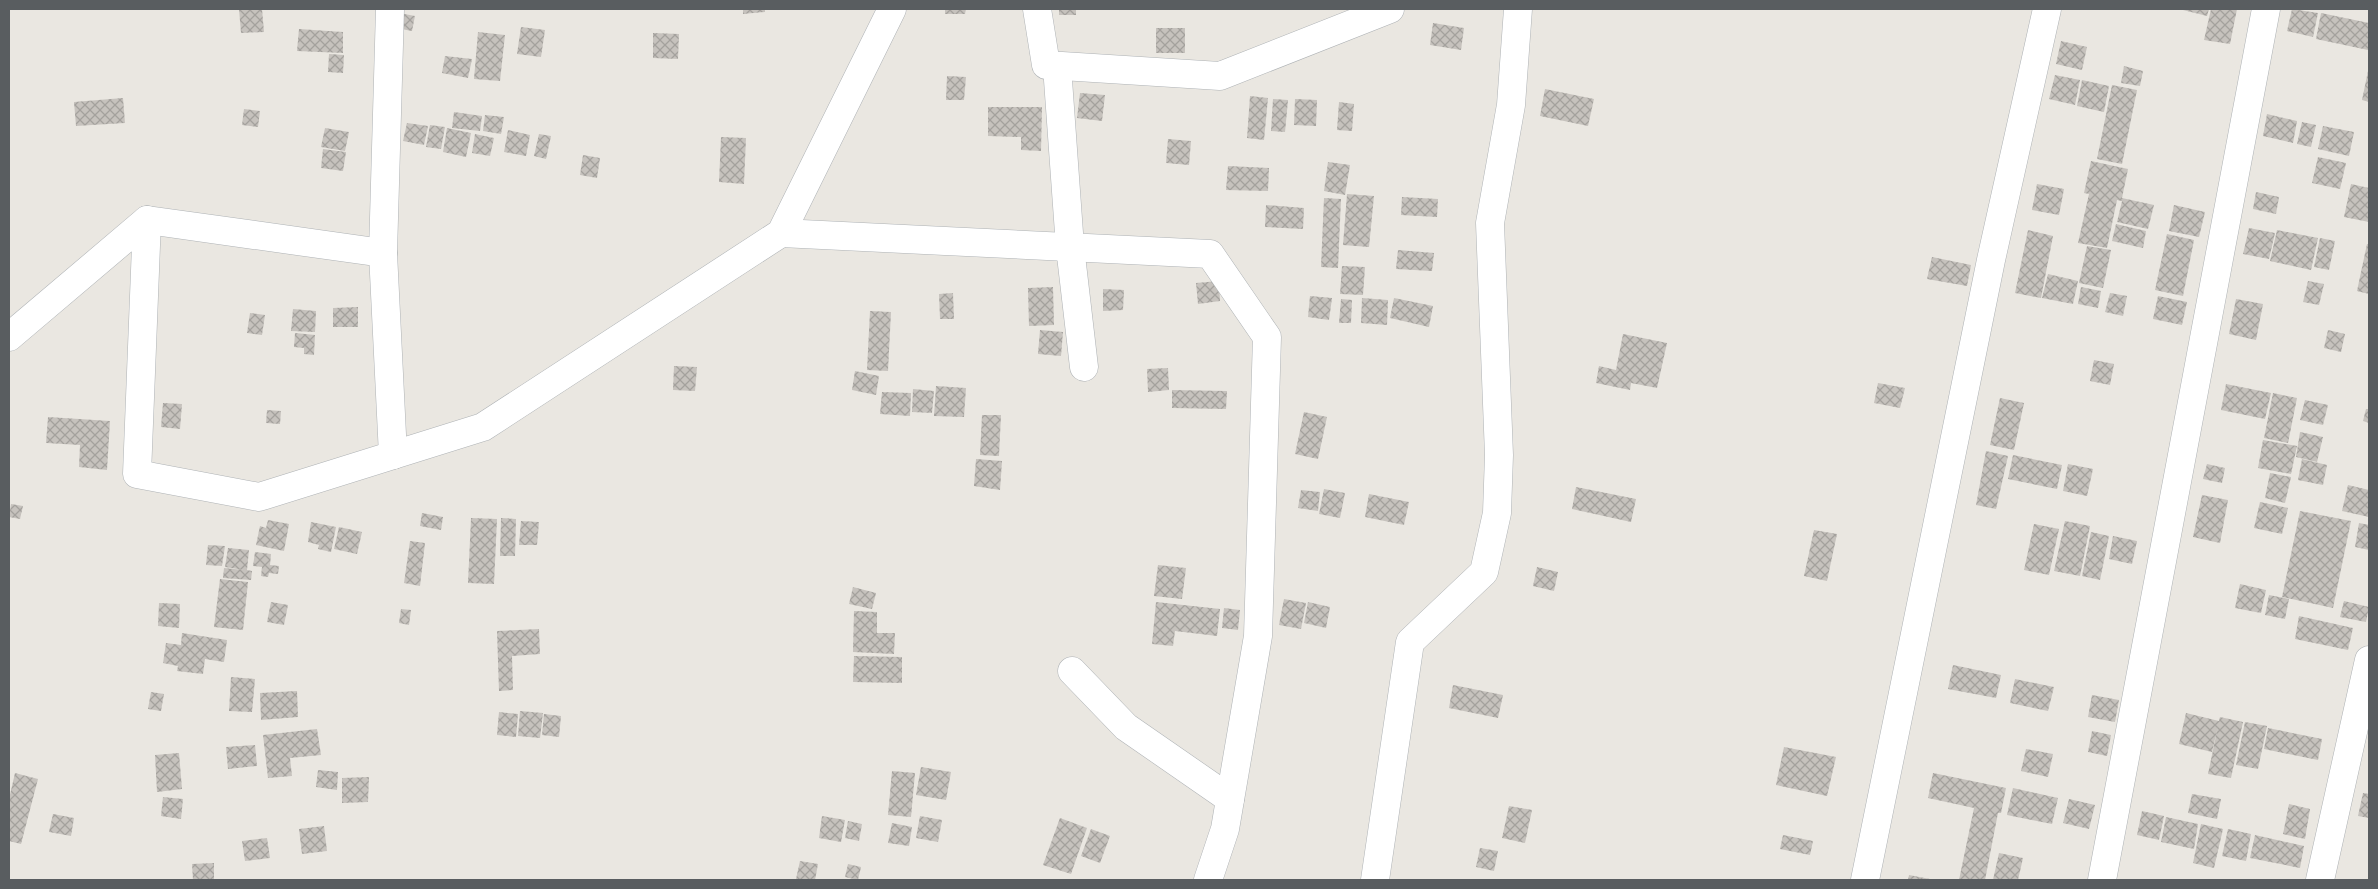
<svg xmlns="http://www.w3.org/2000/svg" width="2378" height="889" font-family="Rubik,sans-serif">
<defs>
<pattern id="building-cross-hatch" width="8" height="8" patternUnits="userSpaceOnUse" patternTransform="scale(1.25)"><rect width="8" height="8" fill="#c6c2bd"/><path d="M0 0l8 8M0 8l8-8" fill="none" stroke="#a4a19d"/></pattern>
</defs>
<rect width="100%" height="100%" fill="#eae7e1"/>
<!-- building -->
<g fill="url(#building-cross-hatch)">
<path d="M 239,9 L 262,9 L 264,32 L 241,33 Z"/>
<path d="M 743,9 L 765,9 L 765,12 L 743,14 Z"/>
<path d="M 945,9 L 966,9 L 965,14 L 945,14 Z"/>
<rect x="1059" y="9" width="17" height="6"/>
<path d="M 2179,9 L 2209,9 L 2207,16 Z"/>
<path d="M 2211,9 L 2237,9 L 2230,44 L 2204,40 Z"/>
<path d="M 2292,9 L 2318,13 L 2313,37 L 2287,31 Z"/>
<path d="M 399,13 L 415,16 L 412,31 L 396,28 Z"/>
<path d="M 2321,13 L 2369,23 L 2368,50 L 2316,39 Z"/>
<path d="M 1433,23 L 1464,28 L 1461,50 L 1430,45 Z"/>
<path d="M 521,27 L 545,30 L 541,57 L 517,54 Z"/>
<rect x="1156" y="28" width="29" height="25"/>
<path d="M 299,29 L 343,32 L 343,53 L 297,51 Z"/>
<path d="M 478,32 L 505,35 L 500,81 L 474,79 Z"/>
<path d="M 653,33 L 679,34 L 678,59 L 653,58 Z"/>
<path d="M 2061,41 L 2087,47 L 2082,70 L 2056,64 Z"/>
<path d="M 329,54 L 344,55 L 343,73 L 328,72 Z"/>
<path d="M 445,56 L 472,59 L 468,78 L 442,73 Z"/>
<path d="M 2124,66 L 2143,71 L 2140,86 L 2121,83 Z"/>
<path d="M 2368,71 L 2369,71 L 2369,102 L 2362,100 Z"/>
<path d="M 2055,75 L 2080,80 L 2075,105 L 2049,99 Z"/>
<path d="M 947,76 L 966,77 L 964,100 L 946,100 Z"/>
<path d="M 2082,80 L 2109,86 L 2104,112 L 2077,106 Z"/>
<path d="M 2112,85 L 2137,90 L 2122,164 L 2097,159 Z"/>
<path d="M 1545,89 L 1594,99 L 1588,126 L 1540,116 Z"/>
<path d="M 1080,93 L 1105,95 L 1102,121 L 1077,118 Z"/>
<path d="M 1250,96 L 1268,98 L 1264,140 L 1247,138 Z"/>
<path d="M 123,98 L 125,123 L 76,126 L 74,102 Z"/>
<path d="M 1273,99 L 1288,100 L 1285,132 L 1271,131 Z"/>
<path d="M 1295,99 L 1317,100 L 1316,126 L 1294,125 Z"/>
<path d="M 1339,102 L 1354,104 L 1352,131 L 1337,130 Z"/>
<path d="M 988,107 L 1042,107 L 1041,151 L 1021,150 L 1021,137 L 988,136 Z"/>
<path d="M 244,109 L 260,111 L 258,127 L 242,125 Z"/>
<path d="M 454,112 L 482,116 L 480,131 L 452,128 Z"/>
<path d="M 2267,114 L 2297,121 L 2293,143 L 2263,136 Z"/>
<path d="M 485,115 L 504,117 L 501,134 L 483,131 Z"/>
<path d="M 2302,122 L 2316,125 L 2311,147 L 2297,144 Z"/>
<path d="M 407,123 L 428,126 L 424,145 L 403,141 Z"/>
<path d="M 430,125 L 445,127 L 441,149 L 426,147 Z"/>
<path d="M 2323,126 L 2354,132 L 2349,156 L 2318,149 Z"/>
<path d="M 325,128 L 349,132 L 345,151 L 321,147 Z"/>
<path d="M 447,128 L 471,133 L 466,157 L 443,152 Z"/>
<path d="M 508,130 L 530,135 L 526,156 L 504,152 Z"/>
<path d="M 475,134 L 494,138 L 490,156 L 472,153 Z"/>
<path d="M 539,134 L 551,136 L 546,159 L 534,156 Z"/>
<path d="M 721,137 L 746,138 L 744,184 L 719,182 Z"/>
<path d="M 1168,139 L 1191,141 L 1189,165 L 1166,163 Z"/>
<path d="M 323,149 L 346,152 L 343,171 L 321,168 Z"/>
<path d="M 583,155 L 600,158 L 597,178 L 580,175 Z"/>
<path d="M 2318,157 L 2346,163 L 2340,189 L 2312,183 Z"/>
<path d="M 2091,161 L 2128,169 L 2122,198 L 2154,205 L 2148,229 L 2117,222 L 2122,201 L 2117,200 L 2107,248 L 2078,243 L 2089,194 L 2084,193 Z"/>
<path d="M 1328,162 L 1350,165 L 1345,195 L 1324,191 Z"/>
<path d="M 1228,166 L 1269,168 L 1268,191 L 1226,190 Z"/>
<path d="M 2037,184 L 2064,189 L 2059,215 L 2032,210 Z"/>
<path d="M 2351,184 L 2369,188 L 2369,222 L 2344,217 Z"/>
<path d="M 2256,192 L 2279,197 L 2276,214 L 2253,209 Z"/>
<path d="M 1347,194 L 1374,196 L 1369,247 L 1343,245 Z"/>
<path d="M 1402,197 L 1438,199 L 1437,217 L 1401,215 Z"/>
<path d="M 1324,198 L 1341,199 L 1338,268 L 1321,267 Z"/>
<path d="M 1266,205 L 1304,208 L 1303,229 L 1265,227 Z"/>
<path d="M 2174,205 L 2205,212 L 2199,237 L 2169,231 Z"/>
<path d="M 2116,224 L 2146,231 L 2143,248 L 2112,241 Z"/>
<path d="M 2249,228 L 2275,233 L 2269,259 L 2243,254 Z"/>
<path d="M 2028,230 L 2053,236 L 2041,298 L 2015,293 Z"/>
<path d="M 2277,230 L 2318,238 L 2311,270 L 2270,261 Z"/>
<path d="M 2167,234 L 2194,240 L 2183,296 L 2155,290 Z"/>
<path d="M 2320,238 L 2335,241 L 2329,270 L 2314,267 Z"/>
<path d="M 2367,244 L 2369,244 L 2369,294 L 2357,291 Z"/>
<path d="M 2087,246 L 2111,250 L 2103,288 L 2079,283 Z"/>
<path d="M 1398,250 L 1434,253 L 1432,271 L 1396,269 Z"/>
<path d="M 1932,257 L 1971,265 L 1967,286 L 1927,279 Z"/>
<path d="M 1342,266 L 1365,267 L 1363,295 L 1340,294 Z"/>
<path d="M 2048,274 L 2078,281 L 2073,304 L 2042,298 Z"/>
<path d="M 1219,281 L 1220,301 L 1198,304 L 1196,283 Z"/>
<path d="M 2308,281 L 2324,284 L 2319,305 L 2303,302 Z"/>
<path d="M 1053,287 L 1054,325 L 1029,326 L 1028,288 Z"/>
<path d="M 2081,287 L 2101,291 L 2098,308 L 2078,304 Z"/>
<path d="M 1103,289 L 1124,290 L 1123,310 L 1103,311 Z"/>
<path d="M 953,293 L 954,319 L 940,319 L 939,294 Z"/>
<path d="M 2110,293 L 2127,296 L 2123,316 L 2105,312 Z"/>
<path d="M 1310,296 L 1332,298 L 1329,320 L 1308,317 Z"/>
<path d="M 2158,296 L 2187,302 L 2182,325 L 2153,319 Z"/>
<path d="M 1362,298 L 1388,300 L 1387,325 L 1361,323 Z"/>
<path d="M 1394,298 L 1433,306 L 1429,327 L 1390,318 Z"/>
<path d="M 1341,299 L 1352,300 L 1351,323 L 1339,323 Z"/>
<path d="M 2236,299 L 2263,304 L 2256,340 L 2229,334 Z"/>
<path d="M 358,307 L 358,327 L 333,327 L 333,308 Z"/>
<path d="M 293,309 L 316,311 L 315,332 L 291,331 Z"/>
<path d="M 870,311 L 891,312 L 888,371 L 867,370 Z"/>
<path d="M 250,313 L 265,315 L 262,335 L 247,333 Z"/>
<path d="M 1040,330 L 1063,332 L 1061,356 L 1038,354 Z"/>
<path d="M 2328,330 L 2345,334 L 2341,352 L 2324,348 Z"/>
<path d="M 295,333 L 315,335 L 314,355 L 304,354 L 304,348 L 294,347 Z"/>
<path d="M 1623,334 L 1667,343 L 1657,388 L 1631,383 L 1630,390 L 1596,383 L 1599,366 L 1616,370 Z"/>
<path d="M 2094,360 L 2114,364 L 2110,385 L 2090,381 Z"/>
<path d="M 674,366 L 697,367 L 695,391 L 673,390 Z"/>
<path d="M 1168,368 L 1169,390 L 1148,392 L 1147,369 Z"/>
<path d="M 855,371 L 879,376 L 876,395 L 852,390 Z"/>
<path d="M 1878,383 L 1905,388 L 1900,408 L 1874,403 Z"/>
<path d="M 2226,384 L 2271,393 L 2265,419 L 2221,410 Z"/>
<path d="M 936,386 L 966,388 L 964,417 L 934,416 Z"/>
<path d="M 913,389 L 934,391 L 932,413 L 912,412 Z"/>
<path d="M 1172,390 L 1227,391 L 1226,409 L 1172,408 Z"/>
<path d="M 882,392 L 911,393 L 910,416 L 880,414 Z"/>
<path d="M 2273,393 L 2297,398 L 2288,443 L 2264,438 Z"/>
<path d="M 2000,398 L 2024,403 L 2014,450 L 1990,445 Z"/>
<path d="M 2305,400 L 2328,405 L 2323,425 L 2300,420 Z"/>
<path d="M 163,403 L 182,404 L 180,429 L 161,427 Z"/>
<path d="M 2366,409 L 2369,409 L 2369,423 L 2363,421 Z"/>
<path d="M 267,410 L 281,411 L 280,424 L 266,423 Z"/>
<path d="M 1304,412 L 1327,417 L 1318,459 L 1295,454 Z"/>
<path d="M 982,415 L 1001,415 L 999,456 L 980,455 Z"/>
<path d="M 48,417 L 110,421 L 107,470 L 79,467 L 80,445 L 46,443 Z"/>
<path d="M 2300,432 L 2323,437 L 2317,462 L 2296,457 Z"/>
<path d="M 2263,440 L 2297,446 L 2291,474 L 2258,468 Z"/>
<path d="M 1986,451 L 2008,456 L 1996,509 L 1976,505 Z"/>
<path d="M 2013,455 L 2062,465 L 2057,489 L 2008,479 Z"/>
<path d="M 976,459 L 1002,461 L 1000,490 L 974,486 Z"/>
<path d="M 2302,459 L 2327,465 L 2323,485 L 2298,480 Z"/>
<path d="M 2068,464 L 2093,469 L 2087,496 L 2063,491 Z"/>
<path d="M 2207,464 L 2225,468 L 2222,483 L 2203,479 Z"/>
<path d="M 2270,473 L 2291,477 L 2285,503 L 2265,498 Z"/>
<path d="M 2348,485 L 2369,490 L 2369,517 L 2342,511 Z"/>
<path d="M 1576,487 L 1636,499 L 1631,522 L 1572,509 Z"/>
<path d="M 1324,489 L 1345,493 L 1340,518 L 1319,514 Z"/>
<path d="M 1301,490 L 1320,492 L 1318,511 L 1298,508 Z"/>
<path d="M 1369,494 L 1409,502 L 1404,525 L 1365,517 Z"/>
<path d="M 2202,495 L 2228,500 L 2220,543 L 2193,537 Z"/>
<path d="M 2260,502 L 2288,508 L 2282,534 L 2254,528 Z"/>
<path d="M 11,504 L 23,506 L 20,519 L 9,517 Z"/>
<path d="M 2300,511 L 2351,521 L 2333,608 L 2282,597 Z"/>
<path d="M 422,513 L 443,517 L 441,530 L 420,526 Z"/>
<path d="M 471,518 L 497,519 L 494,584 L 468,583 Z"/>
<path d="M 501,518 L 516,519 L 515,556 L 500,556 Z"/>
<path d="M 268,520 L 289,524 L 284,551 L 256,545 L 260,526 L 266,528 Z"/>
<path d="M 521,521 L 539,522 L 537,545 L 519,545 Z"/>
<path d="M 2065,521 L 2090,526 L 2080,576 L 2054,571 Z"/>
<path d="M 311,522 L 336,527 L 331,552 L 318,549 L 319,545 L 308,542 Z"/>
<path d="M 2359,523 L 2369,525 L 2369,550 L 2355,547 Z"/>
<path d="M 2034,524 L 2059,529 L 2049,575 L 2024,570 Z"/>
<path d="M 339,527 L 362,532 L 357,554 L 334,549 Z"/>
<path d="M 1814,530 L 1837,534 L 1827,581 L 1804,576 Z"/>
<path d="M 2091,532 L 2109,536 L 2100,580 L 2082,576 Z"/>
<path d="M 2113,536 L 2137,541 L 2132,564 L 2109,559 Z"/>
<path d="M 410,541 L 425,543 L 420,586 L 404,583 Z"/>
<path d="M 208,545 L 225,546 L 222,566 L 206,565 Z"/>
<path d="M 228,548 L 249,550 L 247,570 L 252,571 L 251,580 L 223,578 L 224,568 L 244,570 L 225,567 Z"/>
<path d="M 255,552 L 271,554 L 270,565 L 279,566 L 278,574 L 269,573 L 268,577 L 261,576 L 262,567 L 253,566 Z"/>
<path d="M 1158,565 L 1186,568 L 1182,599 L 1154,596 Z"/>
<path d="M 1537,567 L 1558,572 L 1554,591 L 1533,586 Z"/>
<path d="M 220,579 L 248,582 L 243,630 L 214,627 Z"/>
<path d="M 2240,584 L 2266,590 L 2261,613 L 2235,608 Z"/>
<path d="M 853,587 L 876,593 L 872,609 L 849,604 Z"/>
<path d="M 2269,595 L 2289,599 L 2285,619 L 2265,615 Z"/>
<path d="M 1284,599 L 1306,603 L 1301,629 L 1279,625 Z"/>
<path d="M 2344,601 L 2369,607 L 2366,622 L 2340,617 Z"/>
<path d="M 271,602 L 288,605 L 284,625 L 267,622 Z"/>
<path d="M 1156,602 L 1220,609 L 1217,636 L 1175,631 L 1173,646 L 1152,644 Z"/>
<path d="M 1308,602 L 1330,607 L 1326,628 L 1304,623 Z"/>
<path d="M 159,603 L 180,604 L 179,628 L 158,626 Z"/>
<path d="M 1224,608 L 1240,610 L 1238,630 L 1222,628 Z"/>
<path d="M 401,609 L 411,610 L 409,625 L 399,623 Z"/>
<path d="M 854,611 L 877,612 L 877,633 L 895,633 L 894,654 L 853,652 Z"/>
<path d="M 2299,616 L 2353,628 L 2348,650 L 2295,639 Z"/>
<path d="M 539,629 L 540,654 L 512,656 L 513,690 L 499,691 L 497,631 Z"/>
<path d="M 182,633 L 227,640 L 224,662 L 205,659 L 203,674 L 177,671 L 178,666 L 163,663 L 166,643 L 181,645 Z"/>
<path d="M 854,656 L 902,657 L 902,683 L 853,682 Z"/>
<path d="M 1953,665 L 2001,675 L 1996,698 L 1948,689 Z"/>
<path d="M 231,677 L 255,679 L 252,712 L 229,711 Z"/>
<path d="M 2015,679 L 2054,687 L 2048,711 L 2010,703 Z"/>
<path d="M 1453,685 L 1503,695 L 1498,718 L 1449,708 Z"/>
<path d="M 297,691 L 298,717 L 261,720 L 260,693 Z"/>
<path d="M 151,692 L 164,694 L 161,711 L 148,709 Z"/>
<path d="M 2092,695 L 2119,700 L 2115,722 L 2088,717 Z"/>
<path d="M 520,711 L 543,713 L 540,738 L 518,736 Z"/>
<path d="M 499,712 L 518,714 L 516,737 L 497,735 Z"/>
<path d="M 2186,713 L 2219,721 L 2220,717 L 2243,722 L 2231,778 L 2208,774 L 2218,726 L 2212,752 L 2179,744 Z"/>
<path d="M 544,714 L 561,716 L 559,737 L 542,735 Z"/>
<path d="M 2245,722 L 2267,726 L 2258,769 L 2236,765 Z"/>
<path d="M 2268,728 L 2322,739 L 2318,760 L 2264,749 Z"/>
<path d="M 317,729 L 321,755 L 290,758 L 292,776 L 268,778 L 263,735 Z"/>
<path d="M 2092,731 L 2111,735 L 2107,756 L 2088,752 Z"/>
<path d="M 255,745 L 257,766 L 228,769 L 226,747 Z"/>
<path d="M 1784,747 L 1836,757 L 1827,796 L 1776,785 Z"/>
<path d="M 2026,749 L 2053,754 L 2048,777 L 2021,771 Z"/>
<path d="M 179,753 L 182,789 L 157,792 L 155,755 Z"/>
<path d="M 921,767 L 951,772 L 946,800 L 916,795 Z"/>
<path d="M 318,770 L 338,772 L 337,790 L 316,787 Z"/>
<path d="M 892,771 L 915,773 L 911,817 L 888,815 Z"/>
<path d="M 15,773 L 38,779 L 21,844 L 9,841 L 9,799 Z"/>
<path d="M 1933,773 L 2006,788 L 2001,813 L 1998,813 L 1985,880 L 1959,880 L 1974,808 L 1928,798 Z"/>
<path d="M 369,777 L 368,802 L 342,803 L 342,778 Z"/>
<path d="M 2013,788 L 2058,798 L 2052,824 L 2007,815 Z"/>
<path d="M 2363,793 L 2369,794 L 2369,818 L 2358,816 Z"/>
<path d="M 2192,794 L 2221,799 L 2217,819 L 2188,813 Z"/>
<path d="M 163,797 L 183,799 L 181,819 L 161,816 Z"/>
<path d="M 2069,799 L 2095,805 L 2089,829 L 2063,823 Z"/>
<path d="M 2289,804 L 2310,809 L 2305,839 L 2283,834 Z"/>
<path d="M 1509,806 L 1532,810 L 1525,843 L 1502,838 Z"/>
<path d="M 2142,811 L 2164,816 L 2159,840 L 2137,835 Z"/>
<path d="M 53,814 L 74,818 L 71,836 L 49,832 Z"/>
<path d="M 822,816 L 845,820 L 841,842 L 819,838 Z"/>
<path d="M 920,816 L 942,820 L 938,842 L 916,838 Z"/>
<path d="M 2166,817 L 2198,824 L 2194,849 L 2161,842 Z"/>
<path d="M 1060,818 L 1087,828 L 1071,874 L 1043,865 Z"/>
<path d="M 848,821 L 862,824 L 859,841 L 845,838 Z"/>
<path d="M 892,823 L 912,827 L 909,846 L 888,843 Z"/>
<path d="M 2201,824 L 2223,829 L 2214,868 L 2193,863 Z"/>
<path d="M 324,826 L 327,851 L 302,854 L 299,829 Z"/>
<path d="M 1091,829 L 1110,836 L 1100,863 L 1081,856 Z"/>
<path d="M 2228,829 L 2251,834 L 2246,861 L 2222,856 Z"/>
<path d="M 1783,835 L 1813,841 L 1810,855 L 1780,849 Z"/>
<path d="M 2255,835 L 2304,846 L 2300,868 L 2250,858 Z"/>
<path d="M 267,838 L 270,858 L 245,861 L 242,841 Z"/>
<path d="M 1480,848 L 1498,851 L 1494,871 L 1476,867 Z"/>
<path d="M 1999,853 L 2023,858 L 2018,880 L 1993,880 Z"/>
<path d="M 800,861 L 818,864 L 815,880 L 796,879 Z"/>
<path d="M 214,863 L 214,880 L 193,880 L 192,864 Z"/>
<path d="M 848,864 L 861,867 L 858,880 L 845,877 Z"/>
<path d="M 1909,875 L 1930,879 L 1930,880 L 1908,880 Z"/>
</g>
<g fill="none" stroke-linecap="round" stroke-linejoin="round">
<defs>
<g id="minor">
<path d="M 1037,9 L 1046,65 L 1220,76 L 1390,9"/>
<path d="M 1057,66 L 1070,247 L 1084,367"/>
<path d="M 147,220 L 383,253 L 393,455"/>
<path d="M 781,233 L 1210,254 L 1267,337 L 1258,636 L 1225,829 L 1208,880"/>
<path d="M 383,253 L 390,9"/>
<path d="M 9,337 L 147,220 L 137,474 L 259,497 L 483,427 L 781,233 L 892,9"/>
<path d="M 1072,671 L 1126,727 L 1230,799"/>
<path d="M 1375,880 L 1410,642 L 1484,572 L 1497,513 L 1499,455 L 1490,223 L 1511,105 L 1518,9"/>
<path d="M 1865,880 L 1991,260 L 2047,9"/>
<path d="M 2102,880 L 2266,9"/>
<path d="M 2320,880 L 2369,660"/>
</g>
</defs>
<!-- minor casing -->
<use href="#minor" stroke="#aeb2b5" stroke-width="29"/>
<!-- minor -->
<use href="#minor" stroke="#fff" stroke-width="28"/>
</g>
<!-- border -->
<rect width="2378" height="889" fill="none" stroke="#595d60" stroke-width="20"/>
</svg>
